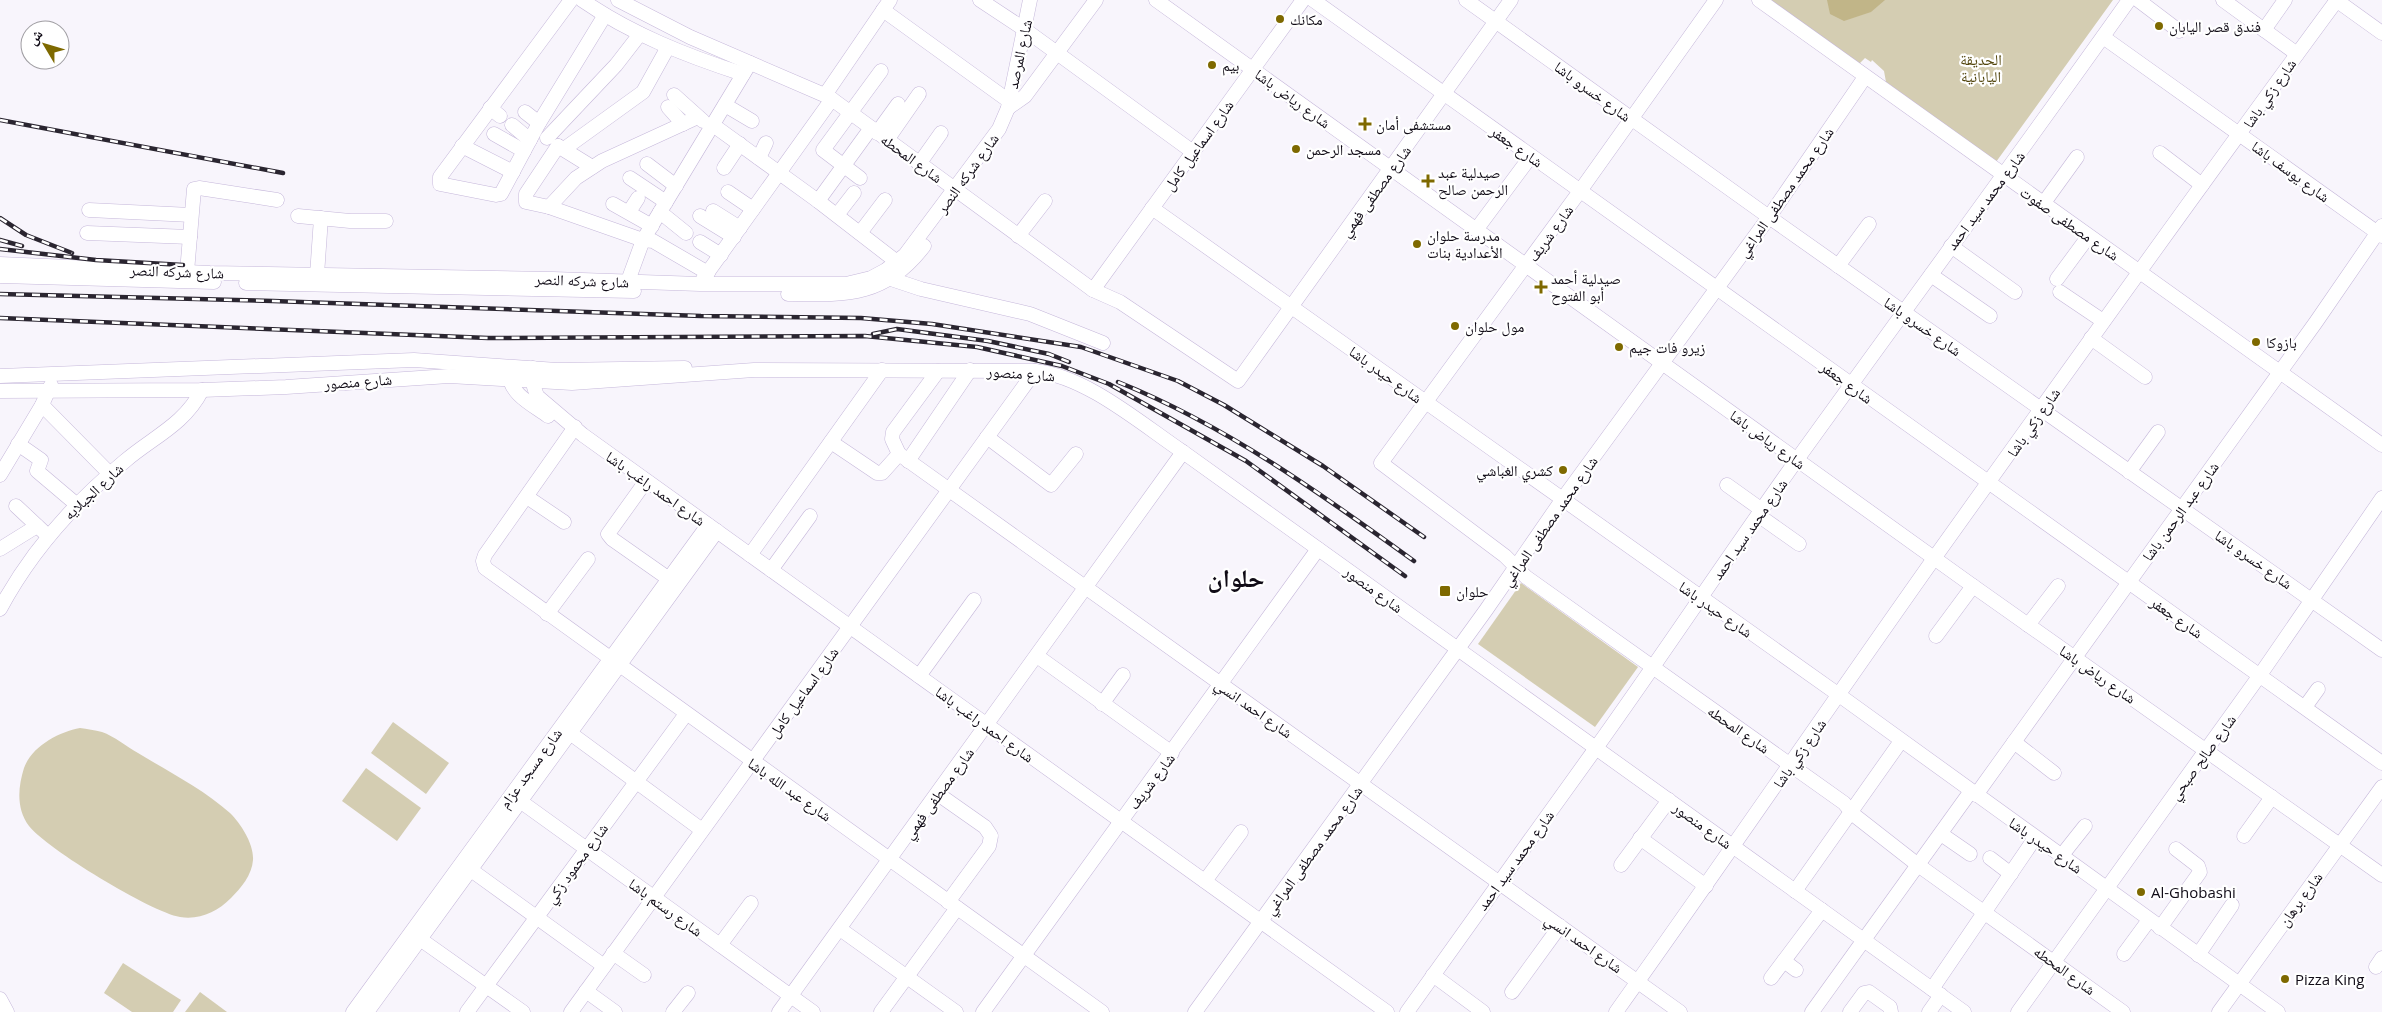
<svg xmlns="http://www.w3.org/2000/svg" width="2382" height="1012" font-family="'Open Sans','Noto Naskh Arabic',sans-serif">
<rect width="100%" height="100%" fill="#f8f5fc"/>
<!-- green -->
<g fill="#d4cdb2">
<path d="M 1769,0 L 2113,0 L 1996,162 L 1886,82 L 1884,71 L 1872,60 L 1871,62 L 1865,58 L 1859,64 Z"/>
<path d="M 1521,583 L 1638,667 L 1595,727 L 1478,644 Z"/>
<path d="M 393,722 L 449,763 L 426,794 L 371,753 Z"/>
<path d="M 80,728 C 87,729 95,730 102,732 C 114,736 127,747 138,753 C 169,772 203,789 230,813 C 241,824 254,844 253,860 C 252,875 241,888 231,898 C 217,912 200,920 180,917 C 151,912 47,849 29,826 C 16,809 18,787 24,768 C 32,746 59,732 80,728 Z"/>
<path d="M 366,768 L 421,808 L 397,841 L 342,801 Z"/>
<path d="M 123,963 L 181,1000 L 173,1012 L 132,1012 L 104,993 Z"/>
<path d="M 200,992 L 227,1012 L 185,1012 Z"/>
</g>
<!-- water -->
<path fill="#c1b588" d="M 1827,0 L 1885,0 L 1871,12 L 1844,21 L 1830,14 Z"/>
<g fill="none" stroke-linecap="round" stroke-linejoin="round">
<defs>
<g id="minor">
<path d="M 571,0 L 440,177 L 440,184 L 496,195 L 501,194 L 539,123 L 605,15"/>
<path d="M 582,0 C 631,34 687,56 743,74"/>
<path d="M 618,0 L 690,37 L 829,97 L 1093,290 L 1120,302 L 1238,381 L 1511,0"/>
<path d="M 980,0 L 1024,29 L 1193,152"/>
<path d="M 1156,0 L 1973,586 L 2382,875"/>
<path d="M 1313,0 L 2382,763"/>
<path d="M 1466,0 L 1769,217 L 2382,650"/>
<path d="M 1716,0 L 1580,191 L 1381,463 L 1505,556 L 1526,577 L 1844,803 L 1854,815 L 1918,865 L 2123,1012"/>
<path d="M 1759,0 L 2382,445"/>
<path d="M 2138,0 L 2179,31"/>
<path d="M 2223,0 L 2297,54"/>
<path d="M 2336,0 L 2382,33"/>
<path d="M 883,10 L 1009,101"/>
<path d="M 2264,30 L 2285,0"/>
<path d="M 2103,37 L 2382,236"/>
<path d="M 674,95 L 703,121"/>
<path d="M 825,95 L 890,0"/>
<path d="M 725,105 L 752,121"/>
<path d="M 668,107 L 683,124"/>
<path d="M 490,108 L 500,116"/>
<path d="M 1008,108 L 1025,96 L 1096,0"/>
<path d="M 525,112 L 539,123"/>
<path d="M 512,125 L 530,140"/>
<path d="M 713,125 L 818,201 L 897,262"/>
<path d="M 877,133 L 898,104"/>
<path d="M 494,134 L 524,151"/>
<path d="M 547,138 L 616,65 L 640,34"/>
<path d="M 887,140 L 919,94"/>
<path d="M 462,146 L 513,172"/>
<path d="M 558,146 L 526,194 L 526,202 L 549,207 L 643,240 L 653,241 L 708,273"/>
<path d="M 558,146 L 592,167"/>
<path d="M 564,149 L 643,92 L 668,47"/>
<path d="M 2160,153 L 2202,185"/>
<path d="M 759,158 L 766,143"/>
<path d="M 647,164 L 676,186"/>
<path d="M 919,164 L 941,133"/>
<path d="M 724,168 L 740,144"/>
<path d="M 630,178 L 666,202"/>
<path d="M 860,178 L 823,150 L 881,71"/>
<path d="M 728,192 L 753,209"/>
<path d="M 818,201 L 871,128"/>
<path d="M 613,204 L 652,226"/>
<path d="M 2043,204 L 2077,157"/>
<path d="M 549,207 L 576,178 L 602,161 L 698,117"/>
<path d="M 1152,208 L 1839,695 L 2278,1012"/>
<path d="M 89,210 L 191,215"/>
<path d="M 713,211 L 740,228"/>
<path d="M 629,212 L 638,198"/>
<path d="M 660,212 L 686,233"/>
<path d="M 837,215 L 854,193"/>
<path d="M 298,216 L 350,221 L 386,221"/>
<path d="M 700,216 L 734,237"/>
<path d="M 1476,230 L 1531,156"/>
<path d="M 87,233 L 190,237"/>
<path d="M 860,233 L 885,200"/>
<path d="M 1018,236 L 1045,201"/>
<path d="M 700,242 L 721,255"/>
<path d="M 1951,246 L 2015,292"/>
<path d="M 0,264 L 210,273 L 553,279 L 700,284 L 846,284 L 871,278 L 886,270 L 905,255 L 999,129 L 1008,108 L 1030,0"/>
<path d="M 1838,266 L 1869,224"/>
<path d="M 187,272 L 194,189 L 199,188 L 277,200"/>
<path d="M 317,275 L 321,218"/>
<path d="M 1931,275 L 1990,316"/>
<path d="M 0,276 L 214,282"/>
<path d="M 703,279 L 832,99"/>
<path d="M 891,279 L 921,289 L 1030,314 L 1103,343"/>
<path d="M 2057,279 L 2088,237"/>
<path d="M 628,281 L 643,240 L 750,63"/>
<path d="M 246,283 L 634,291"/>
<path d="M 1093,290 L 1303,0"/>
<path d="M 2060,292 L 2103,321"/>
<path d="M 788,294 C 847,295 885,297 924,246"/>
<path d="M 2091,338 L 2145,377"/>
<path d="M 533,368 L 534,387 L 537,396 L 583,435 L 1387,1012"/>
<path d="M 509,373 C 509,394 533,405 548,416"/>
<path d="M 0,376 L 414,360 L 557,370 L 685,368"/>
<path d="M 0,391 L 202,390 L 286,387 L 449,376 L 572,383 L 754,370 L 1035,371 C 1086,376 1140,423 1183,452 L 1964,1012"/>
<path d="M 42,405 L 110,474"/>
<path d="M 575,427 L 485,555 L 483,561 L 485,568 L 1102,1012"/>
<path d="M 987,437 L 1051,485 L 1076,454"/>
<path d="M 831,442 L 877,473 L 882,473 L 899,454 L 1680,1012"/>
<path d="M 18,444 L 41,460 L 37,471 L 76,504"/>
<path d="M 899,454 L 892,439 L 893,432 L 938,371"/>
<path d="M 908,461 L 970,370"/>
<path d="M 2129,472 L 2158,432"/>
<path d="M 0,475 L 42,405 L 51,385"/>
<path d="M 646,481 L 608,534 L 612,539 L 669,579"/>
<path d="M 1727,485 L 1762,510"/>
<path d="M 527,497 L 564,522"/>
<path d="M 16,506 L 48,536"/>
<path d="M 1758,515 L 1799,544"/>
<path d="M 0,549 L 37,526"/>
<path d="M 750,555 L 882,370"/>
<path d="M 771,570 L 810,516"/>
<path d="M 0,609 C 31,551 74,503 125,461 C 153,437 184,425 202,390"/>
<path d="M 547,614 L 588,559"/>
<path d="M 2028,625 L 2058,586"/>
<path d="M 1936,636 L 1973,586"/>
<path d="M 1037,656 L 1172,753"/>
<path d="M 919,676 L 974,600"/>
<path d="M 1102,704 L 1123,675"/>
<path d="M 2305,707 L 2318,689"/>
<path d="M 570,733 L 702,830"/>
<path d="M 2014,742 L 2054,773"/>
<path d="M 938,794 L 985,827 L 991,836 L 989,846 L 948,902"/>
<path d="M 1976,795 L 2316,322 L 2382,226"/>
<path d="M 520,801 L 813,1012"/>
<path d="M 1941,834 L 1970,854"/>
<path d="M 2244,836 L 2272,797"/>
<path d="M 1640,838 L 1706,886"/>
<path d="M 2062,855 L 2085,826"/>
<path d="M 1990,858 L 2011,874"/>
<path d="M 1621,865 L 1669,800"/>
<path d="M 471,870 L 604,966"/>
<path d="M 1205,881 L 1241,832"/>
<path d="M 1795,891 L 1901,741"/>
<path d="M 2160,928 L 2200,872 L 2198,866 L 2176,849"/>
<path d="M 840,929 L 956,1012"/>
<path d="M 420,939 L 523,1012"/>
<path d="M 720,945 L 751,903"/>
<path d="M 613,953 L 644,975"/>
<path d="M 2124,954 L 2149,920"/>
<path d="M 2198,955 L 2232,905"/>
<path d="M 1784,961 L 1796,970"/>
<path d="M 2376,967 L 2382,958"/>
<path d="M 1433,975 L 1483,1012"/>
<path d="M 1771,978 L 1822,910"/>
<path d="M 1932,989 L 2035,838"/>
<path d="M 586,991 L 615,1012"/>
<path d="M 1512,992 L 1560,926"/>
<path d="M 0,999 L 7,1012"/>
<path d="M 353,1012 L 708,525"/>
<path d="M 367,1012 L 717,531"/>
<path d="M 467,1012 L 686,714"/>
<path d="M 571,1012 L 1035,371"/>
<path d="M 673,1012 L 688,993"/>
<path d="M 779,1012 L 1183,452"/>
<path d="M 881,1012 L 957,908"/>
<path d="M 983,1012 L 1318,549"/>
<path d="M 1195,1012 L 1486,610 L 1562,500 L 1769,217 L 1865,77"/>
<path d="M 1407,1012 C 1469,924 1533,836 1596,748 C 1664,653 1728,556 1796,461 C 1907,307 2019,155 2129,0"/>
<path d="M 1616,1012 C 1724,861 1828,708 1935,557 C 2068,371 2201,184 2337,0"/>
<path d="M 1812,1012 L 1971,791"/>
<path d="M 1850,1012 L 1864,993 L 1869,992 L 1890,1007 L 1891,1012"/>
<path d="M 1929,1012 L 1941,995"/>
<path d="M 2018,1012 L 2260,675 L 2382,498"/>
<path d="M 2219,1012 L 2382,787"/>
</g>
</defs>
<!-- minor casing -->
<use href="#minor" stroke="#c5b7da" stroke-width="15"/>
<!-- minor -->
<use href="#minor" stroke="#fff" stroke-width="14"/>
<defs>
<g id="rail">
<path d="M 0,120 L 283,173"/>
<path d="M 0,218 L 26,235 L 72,253"/>
<path d="M 0,240 L 22,246"/>
<path d="M 0,249 L 96,260 L 183,265"/>
<path d="M 0,294 L 273,301 L 701,316 L 861,318 L 932,324 L 1081,347 L 1178,381 L 1224,405 L 1323,466 L 1424,537"/>
<path d="M 0,318 L 488,338 L 865,336 L 977,347 L 1062,366 L 1109,384 L 1246,461 L 1405,576"/>
<path d="M 873,334 L 897,329 L 988,341 L 1049,354 L 1069,362"/>
<path d="M 1118,382 C 1225,425 1320,493 1414,561"/>
</g>
</defs>
<!-- rail casing -->
<use href="#rail" stroke="#2a2530" stroke-width="4.5"/>
<!-- rail -->
<use href="#rail" stroke="#fff" stroke-width="2.5" stroke-dasharray="8" stroke-linecap="butt"/>
</g>
<!-- markers -->
<g fill="#7e6900" stroke="#fff" stroke-width="2">
<circle cx="1280" cy="19" r="5"/>
<circle cx="2159" cy="26" r="5"/>
<circle cx="1212" cy="65" r="5"/>
<path d="M1362.5 116.5h5v5h5v5h-5v5h-5v-5h-5v-5h5z"/>
<circle cx="1296" cy="149" r="5"/>
<path d="M1425.5 173.5h5v5h5v5h-5v5h-5v-5h-5v-5h5z"/>
<circle cx="1417" cy="244" r="5"/>
<path d="M1538.5 279.5h5v5h5v5h-5v5h-5v-5h-5v-5h5z"/>
<circle cx="1455" cy="326" r="5"/>
<circle cx="2256" cy="342" r="5"/>
<circle cx="1619" cy="347" r="5"/>
<circle cx="1563" cy="470" r="5"/>
<rect x="1439" y="585" width="12" height="12" rx="2.5"/>
<circle cx="2141" cy="892" r="5"/>
<circle cx="2285" cy="979" r="5"/>
</g>
<g text-anchor="middle" dominant-baseline="central" stroke-width="4.5" stroke-linejoin="round" paint-order="stroke">
<!-- poi labels -->
<g font-size="15" fill="#100b16" stroke="#fff" text-anchor="start">
<text x="1290" y="19">مكانك</text>
<text x="2169" y="26">فندق قصر اليابان</text>
<text x="1222" y="65">بيم</text>
<text x="1376" y="124">مستشفى أمان</text>
<text x="1306" y="149">مسجد الرحمن</text>
<text x="1438" y="172">صيدلية عبد<tspan x="1438" dy="17">الرحمن صالح</tspan></text>
<text x="1427" y="235">مدرسة حلوان<tspan x="1427" dy="17">الأعدادية بنات</tspan></text>
<text x="1551" y="278">صيدلية أحمد<tspan x="1551" dy="17">أبو الفتوح</tspan></text>
<text x="1465" y="326">مول حلوان</text>
<text x="2266" y="342">بازوكا</text>
<text x="1629" y="347">زيرو فات جيم</text>
<text x="1553" y="470" text-anchor="end">كشري الغباشي</text>
<text x="1456" y="591">حلوان</text>
<text x="2151" y="892">Al-Ghobashi</text>
<text x="2295" y="979">Pizza King</text>
</g>
<!-- street labels -->
<g font-size="15" fill="#100b16" stroke="#fff">
<text transform="translate(1019 54) rotate(-78)">شارع المرصد</text>
<text transform="translate(1593 91) rotate(36)">شارع خسرو باشا</text>
<text transform="translate(2269 93) rotate(-55)">شارع زكي باشا</text>
<text transform="translate(1293 98) rotate(36)">شارع رياض باشا</text>
<text transform="translate(1198 145) rotate(-54)">شارع اسماعيل كامل</text>
<text transform="translate(1517 146) rotate(35)">شارع جعفر</text>
<text transform="translate(912 158) rotate(36)">شارع المحطه</text>
<text transform="translate(2291 171) rotate(36)">شارع يوسف باشا</text>
<text transform="translate(967 173) rotate(-54)">شارع شركه النصر</text>
<text transform="translate(1375 191) rotate(-54)">شارع مصطفى فهمي</text>
<text transform="translate(1785 192) rotate(-55)">شارع محمد مصطفى المراغي</text>
<text transform="translate(1985 200) rotate(-53)">شارع محمد سيد احمد</text>
<text transform="translate(2070 223) rotate(35)">شارع مصطفى صفوت</text>
<text transform="translate(1550 233) rotate(-54)">شارع شريف</text>
<text transform="translate(177 271) rotate(2)">شارع شركه النصر</text>
<text transform="translate(582 280) rotate(2)">شارع شركه النصر</text>
<text transform="translate(1923 326) rotate(35)">شارع خسرو باشا</text>
<text transform="translate(1021 373) rotate(4)">شارع منصور</text>
<text transform="translate(1386 374) rotate(36)">شارع حيدر باشا</text>
<text transform="translate(358 381) rotate(-4)">شارع منصور</text>
<text transform="translate(1847 382) rotate(36)">شارع جعفر</text>
<text transform="translate(2033 422) rotate(-55)">شارع زكي باشا</text>
<text transform="translate(1768 439) rotate(36)">شارع رياض باشا</text>
<text transform="translate(656 488) rotate(35)">شارع احمد راغب باشا</text>
<text transform="translate(93 491) rotate(-43)">شارع الجبلايه</text>
<text transform="translate(2180 511) rotate(-54)">شارع عبد الرحمن باشا</text>
<text transform="translate(1549 521) rotate(-55)">شارع محمد مصطفى المراغي</text>
<text transform="translate(1749 529) rotate(-55)">شارع محمد سيد احمد</text>
<text transform="translate(2254 559) rotate(35)">شارع خسرو باشا</text>
<text transform="translate(1374 589) rotate(36)">شارع منصور</text>
<text transform="translate(1716 609) rotate(35)">شارع حيدر باشا</text>
<text transform="translate(2177 617) rotate(35)">شارع جعفر</text>
<text transform="translate(2098 674) rotate(35)">شارع رياض باشا</text>
<text transform="translate(803 692) rotate(-54)">شارع اسماعيل كامل</text>
<text transform="translate(1254 708) rotate(35)">شارع احمد انسي</text>
<text transform="translate(985 724) rotate(36)">شارع احمد راغب باشا</text>
<text transform="translate(1739 729) rotate(35)">شارع المحطه</text>
<text transform="translate(1799 753) rotate(-55)">شارع زكي باشا</text>
<text transform="translate(2202 757) rotate(-54)">شارع صالح صبحي</text>
<text transform="translate(530 768) rotate(-54)">شارع مسجد عزام</text>
<text transform="translate(1151 781) rotate(-53)">شارع شريف</text>
<text transform="translate(790 789) rotate(35)">شارع عبد الله باشا</text>
<text transform="translate(938 793) rotate(-54)">شارع مصطفى فهمي</text>
<text transform="translate(1703 825) rotate(36)">شارع منصور</text>
<text transform="translate(2046 845) rotate(35)">شارع حيدر باشا</text>
<text transform="translate(1313 850) rotate(-54)">شارع محمد مصطفى المراغي</text>
<text transform="translate(1515 860) rotate(-54)">شارع محمد سيد احمد</text>
<text transform="translate(576 863) rotate(-54)">شارع محمود زكي</text>
<text transform="translate(2300 899) rotate(-54)">شارع برهان</text>
<text transform="translate(666 907) rotate(36)">شارع رستم باشا</text>
<text transform="translate(1584 943) rotate(35)">شارع احمد انسي</text>
<text transform="translate(2065 970) rotate(36)">شارع المحطه</text>
</g>
<!-- park labels -->
<g font-size="15" fill="#53460e" stroke="#fff">
<text x="1981" y="59">الحديقة<tspan x="1981" dy="17">اليابانية</tspan></text>
</g>
<!-- town labels -->
<g font-size="25" font-weight="bold" fill="#100b16" stroke="#fff">
<text x="1236" y="577">حلوان</text>
</g>
</g>
<!-- north arrow -->
<g transform="translate(45 45) rotate(308)"><circle r="24" fill="#ffffff" stroke="#9f9da2"/>
<path d="M0-4L9 19L0 12L-9 19Z" fill="#7e6900"/>
<text y="-8" font-size="14" font-weight="bold" text-anchor="middle" fill="#100b16">ش</text>
</g>
</svg>
